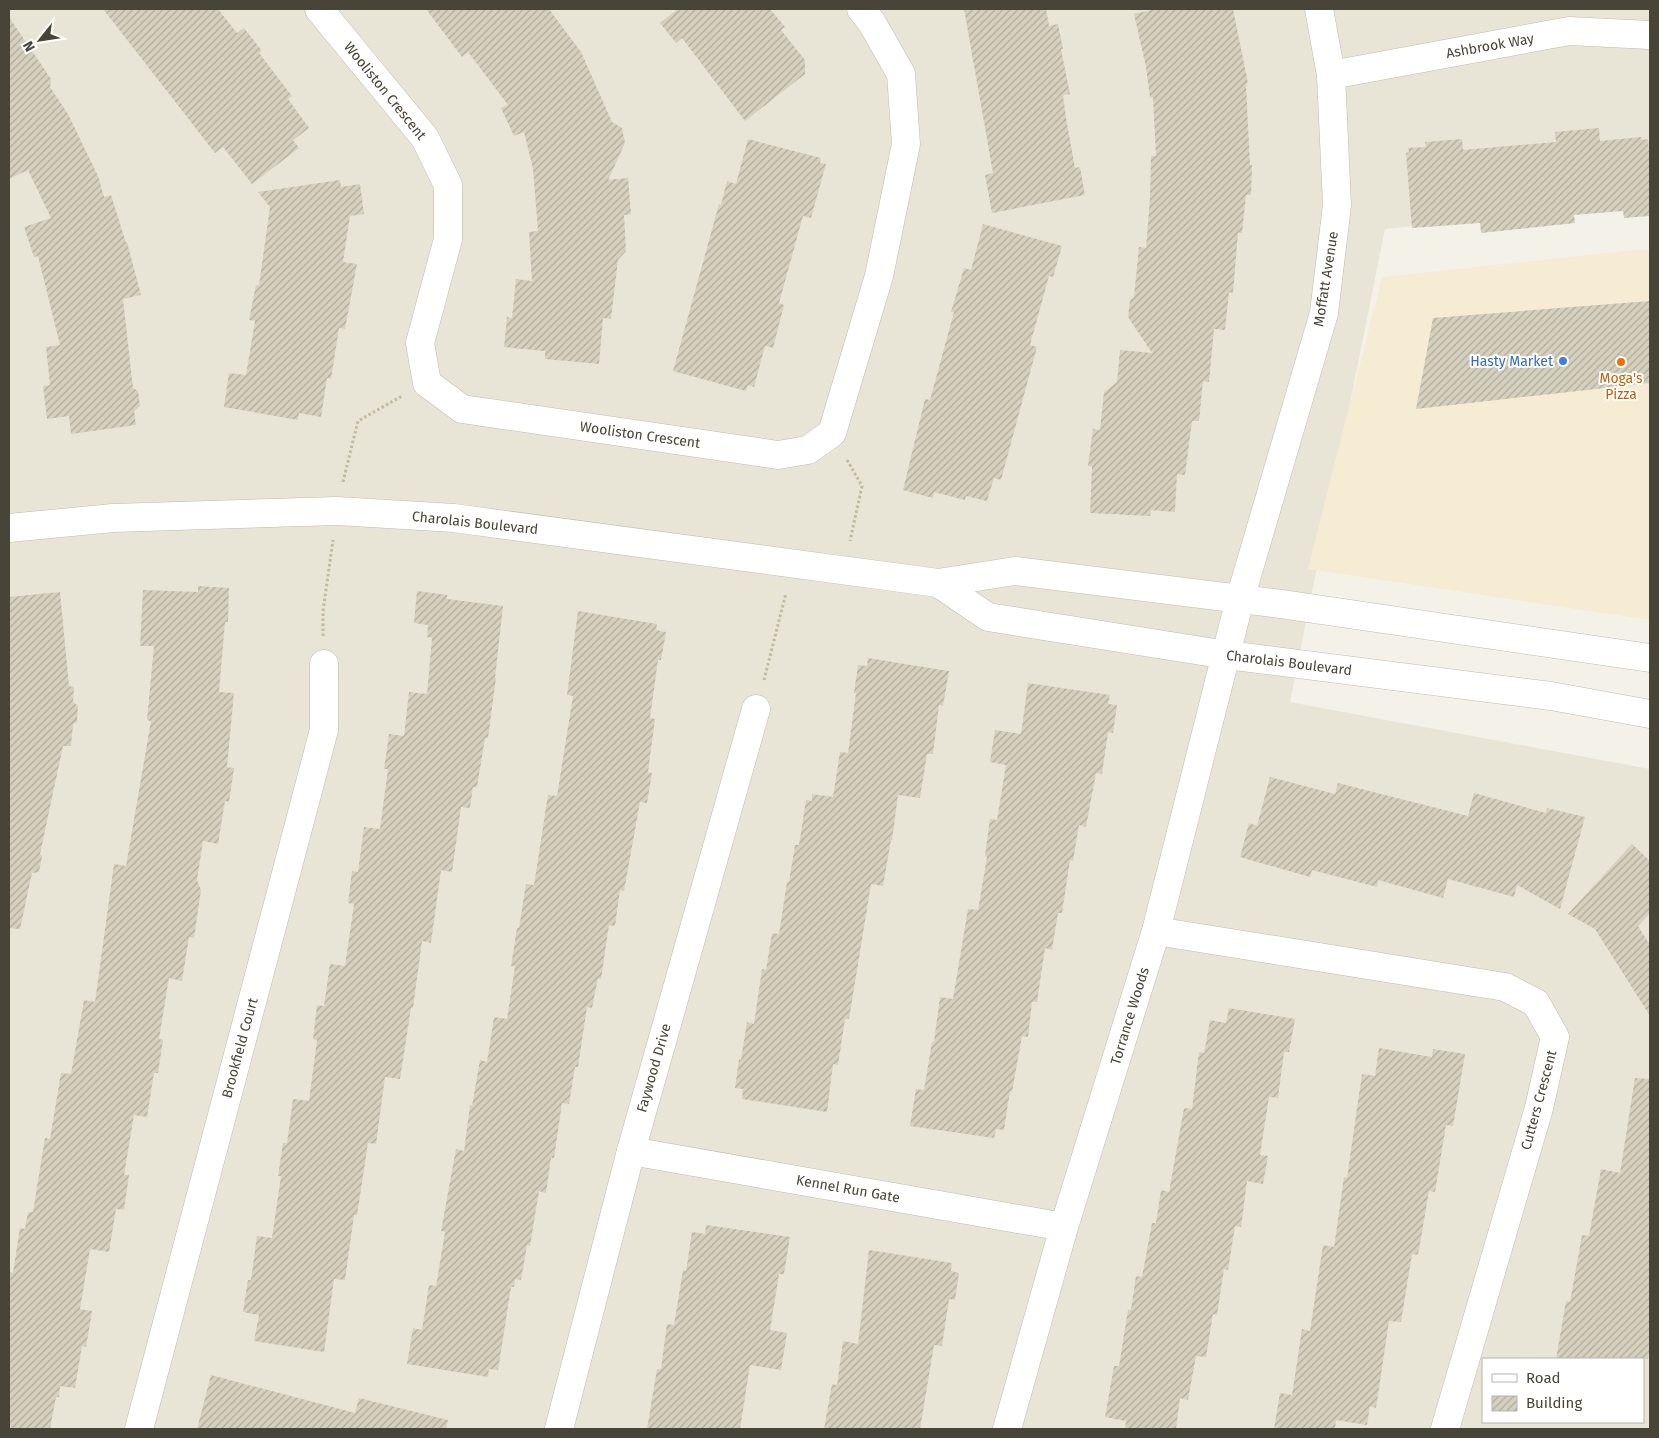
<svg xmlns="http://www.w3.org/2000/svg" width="1659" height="1438" font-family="'Fira Sans',sans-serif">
<defs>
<pattern id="building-hatch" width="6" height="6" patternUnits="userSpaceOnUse" patternTransform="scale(1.25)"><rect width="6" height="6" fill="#d6d0be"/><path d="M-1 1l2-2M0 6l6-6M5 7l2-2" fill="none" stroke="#b0aa9b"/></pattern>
</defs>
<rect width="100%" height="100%" fill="#f4f2e8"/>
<!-- residential -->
<path fill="#e9e5d6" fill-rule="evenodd" d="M 9,9 L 1650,9 L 1650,211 L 1628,205 L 1385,229 L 1290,702 L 1650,769 L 1650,1429 L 9,1429 ZM 1483,1359 L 1643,1359 L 1643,1422 L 1483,1422 Z"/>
<!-- commercial -->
<path fill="#f6ecd4" d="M 1643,249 L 1650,251 L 1650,620 L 1308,569 L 1382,277 Z"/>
<!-- building -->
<g fill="url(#building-hatch)">
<path d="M 103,9 L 218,9 L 237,33 L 244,28 L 262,51 L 259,53 L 292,96 L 288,99 L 309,128 L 293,140 L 299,148 L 252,184 L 223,147 L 215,153 Z"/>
<path d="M 426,9 L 549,9 L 581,52 L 612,122 L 622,128 L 625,143 L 608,180 L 628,178 L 631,214 L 624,215 L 626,251 L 618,260 L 611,319 L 603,318 L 599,364 L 545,359 L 545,351 L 504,347 L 507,317 L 512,318 L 516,279 L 532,281 L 529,232 L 538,231 L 533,169 L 524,132 L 514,136 L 501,108 L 508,105 L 468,52 L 462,57 Z"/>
<path d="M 678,9 L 770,9 L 785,27 L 781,30 L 805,60 L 805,74 L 745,121 L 682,38 L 676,43 L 660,23 Z"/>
<path d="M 964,9 L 1046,9 L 1049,26 L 1058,24 L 1063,49 L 1061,49 L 1070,94 L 1063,95 L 1066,118 L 1075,168 L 1080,167 L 1085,195 L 992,213 L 985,175 L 993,173 Z"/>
<path d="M 1156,9 L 1233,9 L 1248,83 L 1246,84 L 1250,165 L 1252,165 L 1251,195 L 1246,195 L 1242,233 L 1238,233 L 1233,293 L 1229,292 L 1225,330 L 1214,329 L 1209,382 L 1203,381 L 1199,421 L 1192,421 L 1185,475 L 1177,474 L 1175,512 L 1151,510 L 1150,516 L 1090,513 L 1092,466 L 1088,466 L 1093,429 L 1100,430 L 1104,392 L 1117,382 L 1120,350 L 1152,353 L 1128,317 L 1130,300 L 1134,297 L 1139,247 L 1146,248 L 1150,198 L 1151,156 L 1156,156 L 1153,97 L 1150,98 L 1146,67 L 1134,14 Z"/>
<path d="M 9,17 L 51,79 L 50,87 L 68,114 L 98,176 L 104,197 L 111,195 L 126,243 L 127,242 L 141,295 L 123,299 L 133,388 L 138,391 L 140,406 L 134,411 L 136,425 L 71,434 L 69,416 L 47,419 L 43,386 L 50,385 L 46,347 L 60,345 L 38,256 L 34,257 L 24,227 L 51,218 L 28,170 L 9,179 Z"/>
<path d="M 1599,128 L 1600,141 L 1641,137 L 1642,140 L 1648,139 L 1650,164 L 1650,216 L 1624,218 L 1623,211 L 1574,215 L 1575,223 L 1481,233 L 1480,223 L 1412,228 L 1406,153 L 1409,152 L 1408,148 L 1426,147 L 1425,142 L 1462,139 L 1463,150 L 1556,142 L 1555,132 Z"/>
<path d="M 748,139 L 821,158 L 820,163 L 826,164 L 811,218 L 803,216 L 779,303 L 784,305 L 773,348 L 765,346 L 754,387 L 748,385 L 746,391 L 673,371 L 719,204 L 721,205 L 727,181 L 736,184 Z"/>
<path d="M 340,180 L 341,187 L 360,184 L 364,214 L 350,216 L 343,262 L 357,264 L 345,329 L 339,328 L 331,379 L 327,378 L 321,417 L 299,413 L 298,420 L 224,407 L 229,373 L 246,375 L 255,321 L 249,320 L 256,285 L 259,285 L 270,207 L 258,192 Z"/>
<path d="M 983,224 L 1062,246 L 1053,277 L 1049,276 L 1030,345 L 1037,347 L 1001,480 L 994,478 L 987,501 L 966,496 L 965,500 L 934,492 L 933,498 L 903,490 L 925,399 L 930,400 L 954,312 L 951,312 L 964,268 L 971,270 Z"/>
<path d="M 1650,301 L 1650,383 L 1416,409 L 1433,318 Z"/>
<path d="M 198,586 L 229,588 L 228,622 L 225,622 L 219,692 L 234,693 L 227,767 L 234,768 L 229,802 L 225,801 L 218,844 L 203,841 L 197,880 L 201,890 L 194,938 L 189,937 L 182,981 L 169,978 L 159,1039 L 163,1040 L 158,1073 L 154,1073 L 147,1117 L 134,1115 L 124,1175 L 129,1175 L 124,1210 L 116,1209 L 109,1252 L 90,1249 L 80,1309 L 92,1311 L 86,1347 L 82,1346 L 75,1388 L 60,1386 L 59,1397 L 56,1397 L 50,1429 L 9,1429 L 9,1272 L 13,1273 L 20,1228 L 25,1229 L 28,1212 L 33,1212 L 45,1138 L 50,1139 L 61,1073 L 71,1074 L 84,1000 L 95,1002 L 114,864 L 126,866 L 151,721 L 147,720 L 154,646 L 140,646 L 143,590 L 198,592 Z"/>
<path d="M 417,591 L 447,595 L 447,599 L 503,606 L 495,678 L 496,678 L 488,738 L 485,738 L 477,787 L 473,787 L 470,808 L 461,807 L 452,872 L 441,870 L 431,943 L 422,941 L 413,1008 L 411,1008 L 400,1079 L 385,1077 L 376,1144 L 368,1143 L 357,1215 L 354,1215 L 345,1280 L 334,1279 L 324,1352 L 254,1341 L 259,1315 L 243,1312 L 248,1280 L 251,1280 L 257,1236 L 272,1238 L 281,1176 L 278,1176 L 283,1143 L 287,1143 L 293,1099 L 309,1101 L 317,1040 L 313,1039 L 317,1005 L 324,1006 L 330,964 L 345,966 L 354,904 L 348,903 L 352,871 L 358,872 L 364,827 L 380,829 L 388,769 L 384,769 L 389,734 L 404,736 L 409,692 L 427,694 L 432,638 L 427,637 L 428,625 L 414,623 Z"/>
<path d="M 60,592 L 69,686 L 74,687 L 73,702 L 78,706 L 77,722 L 73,724 L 71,746 L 63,746 L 40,854 L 42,856 L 39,872 L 32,873 L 20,929 L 9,928 L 9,597 Z"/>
<path d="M 578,611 L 657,624 L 656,630 L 666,632 L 661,660 L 658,660 L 650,718 L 655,719 L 648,772 L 652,773 L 647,803 L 640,802 L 624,891 L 620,890 L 615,926 L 609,925 L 601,979 L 598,978 L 592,1008 L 587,1007 L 578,1067 L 575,1067 L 569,1104 L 562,1103 L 554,1158 L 551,1158 L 546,1193 L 539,1191 L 530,1246 L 527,1245 L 521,1280 L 515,1279 L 514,1287 L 511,1287 L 498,1370 L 489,1369 L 488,1377 L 407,1364 L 413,1328 L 422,1330 L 429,1285 L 436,1286 L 445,1232 L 441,1231 L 456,1149 L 464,1151 L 470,1105 L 472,1106 L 480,1060 L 487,1062 L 494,1017 L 507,1019 L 515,966 L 511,966 L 517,928 L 519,928 L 526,884 L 534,885 L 548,795 L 557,796 L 573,696 L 567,695 Z"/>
<path d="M 868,658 L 949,671 L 943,706 L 939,705 L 933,754 L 927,754 L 920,798 L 898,795 L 892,840 L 891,840 L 883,886 L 871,884 L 849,1019 L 845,1019 L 838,1065 L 833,1064 L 827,1112 L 742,1099 L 743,1089 L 735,1088 L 739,1059 L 741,1060 L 747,1022 L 754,1024 L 762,969 L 766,970 L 772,933 L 779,934 L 787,882 L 789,882 L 795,845 L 799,845 L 806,800 L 812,801 L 812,794 L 833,797 L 840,752 L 848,753 L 856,693 L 854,693 L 858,665 L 867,666 Z"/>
<path d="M 1028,683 L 1110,695 L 1108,704 L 1117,705 L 1113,733 L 1108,732 L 1102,774 L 1096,773 L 1086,827 L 1079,825 L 1073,861 L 1070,860 L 1062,913 L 1058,913 L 1052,950 L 1045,948 L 1037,1002 L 1032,1002 L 1028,1037 L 1022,1036 L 1012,1092 L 1010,1091 L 1004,1130 L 996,1129 L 994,1138 L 910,1126 L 916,1089 L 924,1090 L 932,1042 L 934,1042 L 940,997 L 953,999 L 968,909 L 978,910 L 987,857 L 985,856 L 990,819 L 997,820 L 1006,765 L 990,762 L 995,730 L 1021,734 Z"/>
<path d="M 1270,777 L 1335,794 L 1338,783 L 1468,816 L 1474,793 L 1546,813 L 1547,808 L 1585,817 L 1560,909 L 1517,885 L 1514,897 L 1448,879 L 1443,898 L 1378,880 L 1377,887 L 1312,870 L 1310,877 L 1240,857 L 1249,823 L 1257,826 Z"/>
<path d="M 1632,844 L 1650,861 L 1650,913 L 1638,926 L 1650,945 L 1650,1016 L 1595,929 L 1568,914 Z"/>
<path d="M 1229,1008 L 1295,1019 L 1289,1052 L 1284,1052 L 1278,1098 L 1269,1097 L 1260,1155 L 1268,1156 L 1263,1184 L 1247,1181 L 1241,1227 L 1235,1226 L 1228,1270 L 1224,1269 L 1217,1315 L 1213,1314 L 1206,1357 L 1196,1356 L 1188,1400 L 1180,1398 L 1176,1429 L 1125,1429 L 1126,1421 L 1105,1417 L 1114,1366 L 1119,1366 L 1128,1310 L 1131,1310 L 1136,1276 L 1142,1277 L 1152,1223 L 1156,1223 L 1161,1190 L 1169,1192 L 1184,1108 L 1192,1109 L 1199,1052 L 1204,1053 L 1210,1020 L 1226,1023 Z"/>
<path d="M 1379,1048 L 1432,1057 L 1433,1049 L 1465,1054 L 1453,1126 L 1446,1125 L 1435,1192 L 1429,1191 L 1418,1255 L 1412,1254 L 1401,1322 L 1389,1321 L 1376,1408 L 1370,1406 L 1367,1425 L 1336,1420 L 1335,1429 L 1274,1429 L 1280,1393 L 1292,1395 L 1302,1329 L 1310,1331 L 1323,1245 L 1334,1247 L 1344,1177 L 1347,1178 L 1362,1074 L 1375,1076 Z"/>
<path d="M 1635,1078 L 1650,1079 L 1650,1346 L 1648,1359 L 1556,1359 L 1566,1301 L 1570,1302 L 1582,1235 L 1589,1236 L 1601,1169 L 1620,1173 Z"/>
<path d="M 706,1225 L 790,1237 L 784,1274 L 779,1274 L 770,1330 L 787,1333 L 781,1370 L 750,1365 L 740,1429 L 647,1429 L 657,1369 L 661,1369 L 667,1324 L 674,1325 L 683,1270 L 686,1271 L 692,1232 L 705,1234 Z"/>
<path d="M 869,1250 L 952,1263 L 951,1271 L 959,1273 L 955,1300 L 949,1299 L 942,1346 L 934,1345 L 920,1429 L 824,1429 L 832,1384 L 837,1385 L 843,1341 L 858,1344 Z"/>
<path d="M 211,1375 L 355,1413 L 359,1398 L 448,1420 L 446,1429 L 197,1429 Z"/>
</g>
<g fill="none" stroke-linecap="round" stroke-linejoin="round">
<defs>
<g id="minor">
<path d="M 319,9 L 425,138 L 448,185 L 448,239 L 420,343 L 427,383 L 462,409 L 778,455 L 808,450 L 832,433 L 879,276 L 906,144 L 901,74 L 872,23 L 861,9"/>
<path d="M 1331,75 L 1569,31 L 1650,35"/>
<path d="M 1156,931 L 1505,987 L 1536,1003 L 1555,1037 L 1539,1108 L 1445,1429"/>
<path d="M 631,1151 L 1064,1227"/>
<path d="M 139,1429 L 324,730 L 324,664"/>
<path d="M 559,1429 L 631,1151 L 756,709"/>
</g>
<g id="tertiary">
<path d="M 9,528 L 113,518 L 337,511 L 454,518 L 938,583 L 1015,571 L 1281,604 L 1650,658"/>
<path d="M 938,583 L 988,617 L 1227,655 L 1551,696 L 1650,714"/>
<path d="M 1007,1429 L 1064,1227 L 1156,931 L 1240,599 L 1324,313 L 1337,205 L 1331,75 L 1319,9"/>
</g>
</defs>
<!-- minor casing -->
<use href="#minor" stroke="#c0bcab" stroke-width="29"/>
<!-- tertiary casing -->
<use href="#tertiary" stroke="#c0bcab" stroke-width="29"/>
<!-- path -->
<g stroke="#c2ba9c" stroke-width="3" stroke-dasharray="2.5 2.5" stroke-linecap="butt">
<path d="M 847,460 L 862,486 L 850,541"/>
<path d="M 343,482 L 358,421 L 402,396"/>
<path d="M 323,636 L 323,611 L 333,540"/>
<path d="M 764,680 L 786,593"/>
</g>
<!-- minor -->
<use href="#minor" stroke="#fff" stroke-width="28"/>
<!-- tertiary -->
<use href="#tertiary" stroke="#fff" stroke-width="28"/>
</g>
<!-- markers -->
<circle fill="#3f7fe0" stroke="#fff" stroke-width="2" cx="1563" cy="361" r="5"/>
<circle fill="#e8710a" stroke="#fff" stroke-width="2" cx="1621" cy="362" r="5"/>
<g text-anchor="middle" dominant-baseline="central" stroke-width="4" stroke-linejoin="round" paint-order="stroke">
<!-- street labels -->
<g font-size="14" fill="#484437" stroke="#fff">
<text transform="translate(1490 46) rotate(-10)">Ashbrook Way</text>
<text transform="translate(385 91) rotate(51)">Wooliston Crescent</text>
<text transform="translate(1326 279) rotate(-81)">Moffatt Avenue</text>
<text transform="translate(640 435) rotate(8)">Wooliston Crescent</text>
<text transform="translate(475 523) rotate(6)">Charolais Boulevard</text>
<text transform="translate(1289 663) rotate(7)">Charolais Boulevard</text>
<text transform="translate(1130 1016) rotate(-73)">Torrance Woods</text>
<text transform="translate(240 1048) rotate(-75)">Brookfield Court</text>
<text transform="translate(654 1068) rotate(-74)">Faywood Drive</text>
<text transform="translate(1539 1100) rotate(-75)">Cutters Crescent</text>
<text transform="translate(848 1189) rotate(10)">Kennel Run Gate</text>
</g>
<!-- shop labels -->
<g font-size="14" fill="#366cbe" stroke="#fff" text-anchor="end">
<text x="1553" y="361">Hasty Market</text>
</g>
<!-- food labels -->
<g font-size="14" fill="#c56008" stroke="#fff">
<text x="1621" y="378">Moga's<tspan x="1621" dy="16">Pizza</tspan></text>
</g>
</g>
<!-- border -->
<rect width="1659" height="1438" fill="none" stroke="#484437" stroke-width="20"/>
<!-- legend -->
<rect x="1482" y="1358" width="162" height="65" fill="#ffffff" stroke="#b6b4af"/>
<rect x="1492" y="1374" width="25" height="8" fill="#ffffff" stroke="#b6b4af"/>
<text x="1526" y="1383" font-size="15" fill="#484437">Road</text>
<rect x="1492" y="1396" width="25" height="15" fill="url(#building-hatch)" stroke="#b6b4af"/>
<text x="1526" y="1408" font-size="15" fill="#484437">Building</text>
<!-- north arrow -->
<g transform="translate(40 40) rotate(240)" stroke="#ffffff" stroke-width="4" paint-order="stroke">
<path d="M0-4L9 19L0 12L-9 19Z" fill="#484437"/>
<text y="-8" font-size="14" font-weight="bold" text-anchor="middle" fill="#484437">N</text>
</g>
</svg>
